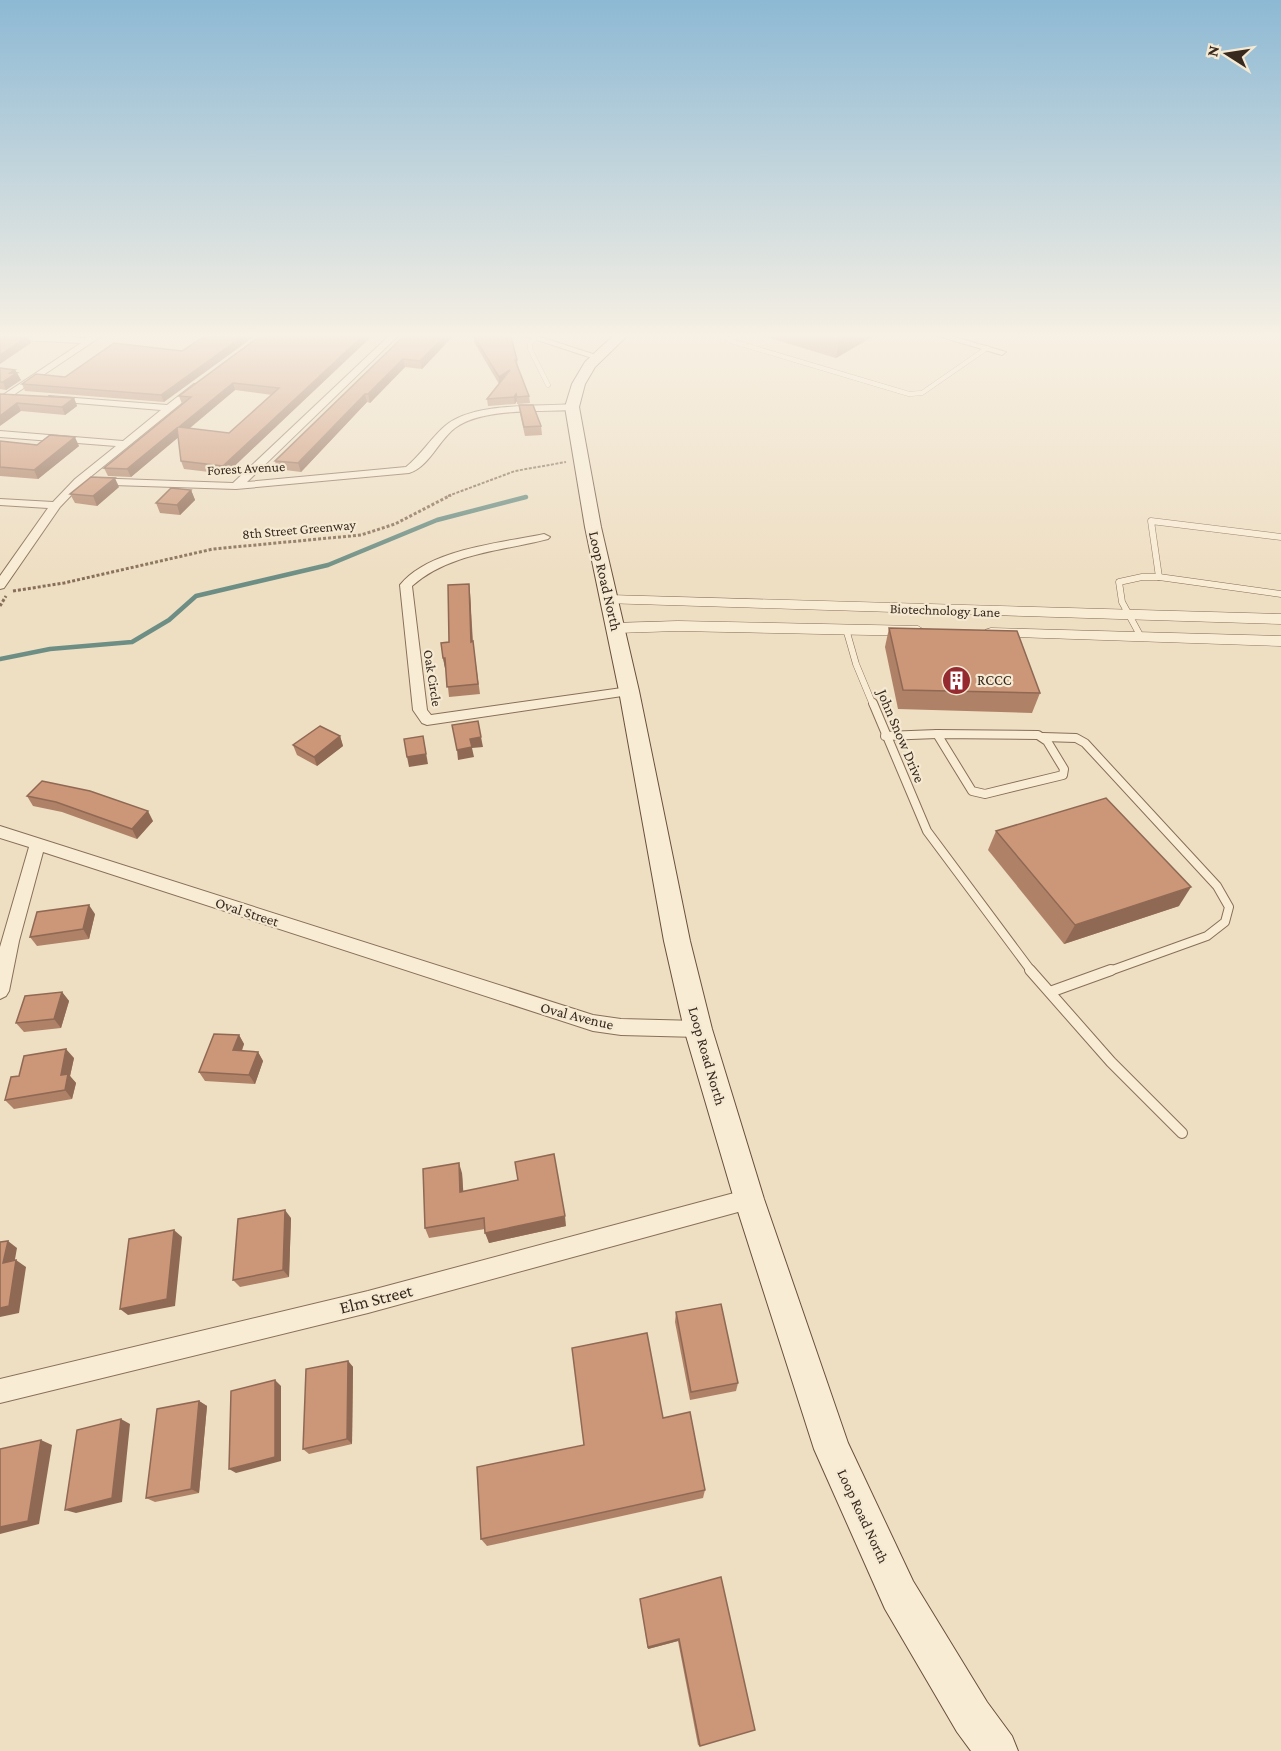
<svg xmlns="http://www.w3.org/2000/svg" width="1281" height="1751" font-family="'Crimson Pro',serif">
<rect width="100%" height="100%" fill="#eedec2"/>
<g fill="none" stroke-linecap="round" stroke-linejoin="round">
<!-- stream -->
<path stroke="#6c8e84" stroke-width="4.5" d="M 0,659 L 50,649 L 132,642 L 169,620 L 196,596 L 328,565 L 437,520 L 526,497"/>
<defs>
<g id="service-far3">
<path d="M 718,333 L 731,341 L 909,394 L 922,393 L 987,348"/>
<path d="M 536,338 L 530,344 L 530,349 L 548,385"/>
</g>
<g id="service-far2">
<path d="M 1159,577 L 1151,521 L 1281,537"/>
<path d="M 846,629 L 856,664 L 873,705"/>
<path d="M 1141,637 L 1122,602 L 1119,582 L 1142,577 L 1159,577 L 1281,594"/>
</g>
<g id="service-far1">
<path d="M 873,703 L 927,831 L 1032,972"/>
<path d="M 937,734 L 1038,735 L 1047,741 L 1064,769 L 1063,775 L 985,794 L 972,791 Z"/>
<path d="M 885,736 L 937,734"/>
<path d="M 1043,737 L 1076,738 L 1085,743 L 1217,886 L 1229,907 L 1225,922 L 1207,936 L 1107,972"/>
</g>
<g id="service">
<path d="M 1030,970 L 1111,1062 L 1182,1133"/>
<path d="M 1050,992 L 1111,970"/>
</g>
<g id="minor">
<path d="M 0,333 L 88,338 L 97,333 L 106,333 L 0,404 L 0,397 L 81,343 L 0,339 Z"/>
<path d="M 392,333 L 401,333 L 247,482 L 406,467 C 421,455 430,439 445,426 C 473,402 536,407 572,404 L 577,407 L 572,410 C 539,412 482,408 455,428 C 438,441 429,467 409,473 L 236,489 L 82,484 L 60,507 L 4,588 L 0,589 L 0,576 L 48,508 L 0,505 L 0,499 L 53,502 L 75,479 L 116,446 L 0,437 L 0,431 L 123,441 L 161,410 L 52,401 L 47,398 L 49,396 L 167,405 L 194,384 L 200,384 L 200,388 L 89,478 L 233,483 Z"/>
<path d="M 516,333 L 528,333 L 599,356 L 592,358 Z"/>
<path d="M 928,333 L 941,333 L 1006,352 L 1002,355 Z"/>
<path d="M 544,534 L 550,537 L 548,539 C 502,551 449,553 412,586 L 427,710 L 431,715 L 629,687 L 636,691 L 629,695 L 427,725 L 422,723 L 413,710 L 400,585 C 429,549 501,543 544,534 Z"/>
<path d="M 0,826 L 593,1015 L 621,1019 L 698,1021 L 705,1023 L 707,1029 L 705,1035 L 698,1037 L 621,1035 L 593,1031 L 43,852 L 19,941 L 9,991 L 6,996 L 0,999 L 0,947 L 29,847 L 0,838 Z"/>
<path d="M 749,1189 L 757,1192 L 760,1199 L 757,1206 L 749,1209 L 368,1313 L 0,1403 L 0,1379 L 368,1291 Z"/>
</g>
<g id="tertiary">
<path d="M 609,595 L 1281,614 L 1281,624 L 603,603 L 601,600 Z"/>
<path d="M 678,621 L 918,626 L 926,631 L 918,636 L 678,631 L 616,633 L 608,628 L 616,623 Z"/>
<path d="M 991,628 L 1281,636 L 1281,646 L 985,636 L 983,633 L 985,630 Z"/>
</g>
<path id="secondary" d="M 616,333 L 630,333 L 595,367 L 585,384 L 579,407 L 601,527 L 639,691 L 690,941 L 712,1029 L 764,1199 L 848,1443 L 913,1581 L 987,1702 L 1012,1736 L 1018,1751 L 971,1751 L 957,1732 L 885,1609 L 814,1449 L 734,1199 L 684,1029 L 664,941 L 619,691 L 585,527 L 565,407 L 572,384 L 585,362 Z"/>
</defs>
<!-- service-far3 casing -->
<use href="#service-far3" stroke="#886f59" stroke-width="5"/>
<!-- service-far2 casing -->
<use href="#service-far2" stroke="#886f59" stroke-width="7"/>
<!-- service-far1 casing -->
<use href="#service-far1" stroke="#886f59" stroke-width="10"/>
<!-- service casing -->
<use href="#service" stroke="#886f59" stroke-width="12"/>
<!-- minor casing -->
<use href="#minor" stroke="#886f59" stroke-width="2"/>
<!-- tertiary casing -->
<use href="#tertiary" stroke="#886f59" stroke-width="1"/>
<!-- secondary casing -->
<use href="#secondary" stroke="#69503d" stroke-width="2"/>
<!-- path-far1 -->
<path stroke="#886f59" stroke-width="2" stroke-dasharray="3 1.5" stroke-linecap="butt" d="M 448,496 L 515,471 L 566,462"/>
<!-- path -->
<g stroke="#886f59" stroke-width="3" stroke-dasharray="3 2" stroke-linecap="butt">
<path d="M 13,591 L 64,583 L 213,549 L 361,535 L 395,524 L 451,495"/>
<path d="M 0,606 L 6,596"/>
</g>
<!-- service-far3 -->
<use href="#service-far3" stroke="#f9ecd5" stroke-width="4.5"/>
<!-- service-far2 -->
<use href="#service-far2" stroke="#f9ecd5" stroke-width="6"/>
<!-- service-far1 -->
<use href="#service-far1" stroke="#f9ecd5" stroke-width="8"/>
<!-- service -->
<use href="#service" stroke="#f9ecd5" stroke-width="10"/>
<!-- minor -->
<use href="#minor" fill="#f9ecd5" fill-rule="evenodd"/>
<!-- tertiary -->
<use href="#tertiary" fill="#f9ecd5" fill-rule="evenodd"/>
<!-- secondary -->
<use href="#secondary" fill="#f9ecd5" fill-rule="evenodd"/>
</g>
<!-- wall -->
<g fill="#af8167" fill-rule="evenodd">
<path d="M 375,333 L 226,474 L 184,469 L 181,461 L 178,437 L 131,477 L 108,476 L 104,468 L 183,404 L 182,404 L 179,396 ZM 235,390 L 272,395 L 229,433 L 189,429 Z"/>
<path d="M 407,333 L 452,333 L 452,337 L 422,369 L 405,367 L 370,403 L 367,402 L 301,472 L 277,469 L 275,461 Z"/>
<path d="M 753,333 L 879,333 L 836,358 Z"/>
<path d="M 473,335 L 517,360 L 518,366 L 529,396 L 530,403 L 517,404 L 517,401 L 515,404 L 488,406 L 487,399 L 499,384 L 474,342 Z"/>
<path d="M 182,351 L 164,402 L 25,391 L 22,384 L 65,377 Z"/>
<path d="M 0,368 L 15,370 L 21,380 L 6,390 L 0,389 Z"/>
<path d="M 0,394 L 74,398 L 77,406 L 65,415 L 21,411 Z"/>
<path d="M 519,405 L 541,426 L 542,435 L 525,436 L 520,414 Z"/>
<path d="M 0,441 L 37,445 L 79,446 L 38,479 L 0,476 Z"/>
<path d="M 119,487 L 97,506 L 75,503 L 70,494 Z"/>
<path d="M 191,490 L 195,500 L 180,515 L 160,513 L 156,503 Z"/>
<path d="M 470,593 L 473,642 L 480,694 L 449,697 L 446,668 L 445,668 L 443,658 Z"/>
<path d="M 889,628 L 1040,693 L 1032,713 L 898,709 L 885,647 Z"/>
<path d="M 340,736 L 343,746 L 317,766 L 297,755 L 293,745 Z"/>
<path d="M 27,796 L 153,821 L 137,839 L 62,812 L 33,806 Z"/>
<path d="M 996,831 L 1179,906 L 1064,944 L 988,850 Z"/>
<path d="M 95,914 L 89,939 L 37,946 L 30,937 Z"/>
<path d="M 62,992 L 69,1001 L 61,1028 L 24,1032 L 16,1023 Z"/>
<path d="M 239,1035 L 244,1044 L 242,1051 L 258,1052 L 263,1061 L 255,1084 L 205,1081 L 199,1072 Z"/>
<path d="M 74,1058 L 70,1076 L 76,1083 L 72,1099 L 14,1109 L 5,1100 L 19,1076 Z"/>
<path d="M 462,1173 L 463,1191 L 566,1226 L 489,1243 L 485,1229 L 429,1238 L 425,1228 Z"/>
<path d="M 291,1218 L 289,1277 L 240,1287 L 233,1280 Z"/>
<path d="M 676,1312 L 738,1383 L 736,1391 L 690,1400 L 675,1322 Z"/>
<path d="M 348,1361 L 353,1367 L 352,1444 L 309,1454 L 303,1449 Z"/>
<path d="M 199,1401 L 207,1406 L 199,1493 L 155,1502 L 146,1498 Z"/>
<path d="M 663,1418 L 705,1490 L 703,1498 L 487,1546 L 481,1539 L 584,1445 Z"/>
<path d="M 721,1577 L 700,1746 L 698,1745 L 678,1641 L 648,1649 L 640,1599 Z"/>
</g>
<!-- shaded-wall -->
<g fill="#8f6954">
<path d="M 247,333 L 259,333 L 164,402 L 161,395 Z"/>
<path d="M 366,333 L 375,333 L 226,474 L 223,466 Z"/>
<path d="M 448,333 L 452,333 L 452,337 L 422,369 L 420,361 Z"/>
<path d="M 854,333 L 879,333 L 836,358 L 839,341 Z"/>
<path d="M 28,336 L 31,343 L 0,364 L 0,355 Z"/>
<path d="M 403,359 L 405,367 L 370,403 L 368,394 Z"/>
<path d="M 15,370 L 21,380 L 6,390 L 3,382 L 10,373 Z"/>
<path d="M 510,370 L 499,384 L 499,377 Z"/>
<path d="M 233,383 L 235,390 L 181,435 L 179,427 Z"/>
<path d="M 365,394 L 367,402 L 301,472 L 298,463 Z"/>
<path d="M 516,394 L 517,401 L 515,404 L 514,397 Z"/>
<path d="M 74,398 L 77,406 L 65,415 L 62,407 Z"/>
<path d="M 17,403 L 21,411 L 0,426 L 0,416 Z"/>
<path d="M 177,428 L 180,436 L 131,477 L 127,469 Z"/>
<path d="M 75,437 L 79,446 L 38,479 L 34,470 Z"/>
<path d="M 115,478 L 119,487 L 97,506 L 93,496 Z"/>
<path d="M 191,490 L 195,500 L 180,515 L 177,505 Z"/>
<path d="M 469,584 L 470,593 L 473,652 L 471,642 Z"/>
<path d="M 443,658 L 445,658 L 447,668 L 445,668 Z"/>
<path d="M 340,736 L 343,746 L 317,766 L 314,757 Z"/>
<path d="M 423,736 L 428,764 L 409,767 L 407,757 Z"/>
<path d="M 481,737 L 483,747 L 472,748 L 474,757 L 458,760 L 457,750 L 470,739 Z"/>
<path d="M 148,811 L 153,821 L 137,839 L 132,829 Z"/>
<path d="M 1191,887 L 1179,906 L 1064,944 L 1075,925 Z"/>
<path d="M 89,905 L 95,914 L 89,939 L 83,929 Z"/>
<path d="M 62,992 L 69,1001 L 61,1028 L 54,1019 Z"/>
<path d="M 239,1035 L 244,1044 L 238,1059 L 233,1050 Z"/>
<path d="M 66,1049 L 74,1058 L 70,1076 L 76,1083 L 72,1099 L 65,1090 L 61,1075 Z"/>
<path d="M 258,1052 L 263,1061 L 255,1084 L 249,1075 Z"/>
<path d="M 459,1163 L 462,1173 L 464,1202 L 460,1192 Z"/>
<path d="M 285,1210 L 291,1218 L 289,1277 L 283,1270 Z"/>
<path d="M 565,1216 L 566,1226 L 489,1243 L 485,1233 Z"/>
<path d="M 174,1230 L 182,1237 L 175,1306 L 128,1315 L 120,1309 Z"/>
<path d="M 8,1241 L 17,1248 L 13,1270 L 3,1263 Z"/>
<path d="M 16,1260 L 26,1267 L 19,1313 L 0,1317 L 0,1308 Z"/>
<path d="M 348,1361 L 353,1367 L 352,1444 L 347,1439 Z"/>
<path d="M 275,1380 L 281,1386 L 281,1461 L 236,1473 L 229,1469 Z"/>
<path d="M 199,1401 L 207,1406 L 199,1493 L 191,1489 Z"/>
<path d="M 121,1419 L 130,1424 L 122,1502 L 76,1513 L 65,1510 Z"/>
<path d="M 41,1440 L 52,1445 L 39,1524 L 0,1534 L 0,1527 Z"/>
<path d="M 679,1639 L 678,1641 L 648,1649 L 648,1647 Z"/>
</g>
<!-- building -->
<g fill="#cc9678" stroke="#8f6954" stroke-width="1.5" fill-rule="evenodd">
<path d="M 209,333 L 247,333 L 161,395 L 22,384 L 36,374 L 65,377 L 114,343 L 182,351 Z"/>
<path d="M 264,333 L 366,333 L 223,466 L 181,461 L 177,428 L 127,469 L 104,468 L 191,397 L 179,396 ZM 233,383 L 279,388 L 229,433 L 179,427 Z"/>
<path d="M 407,333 L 448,333 L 420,361 L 403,359 L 368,394 L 365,394 L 298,463 L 275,461 Z"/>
<path d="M 479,333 L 510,333 L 517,360 L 515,360 L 529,396 L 517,397 L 516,394 L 514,397 L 487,399 L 510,370 L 499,377 L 473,335 Z"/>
<path d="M 809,333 L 854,333 L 839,341 Z"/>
<path d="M 0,334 L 28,336 L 0,355 Z"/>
<path d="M 0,368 L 15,370 L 10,373 L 17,373 L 3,382 L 0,382 Z"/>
<path d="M 0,394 L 74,398 L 62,407 L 17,403 L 0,416 Z"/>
<path d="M 519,405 L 533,405 L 541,426 L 524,427 Z"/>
<path d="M 50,435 L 75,437 L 34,470 L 0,467 L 0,441 L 37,445 Z"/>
<path d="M 91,477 L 115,478 L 93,496 L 70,494 Z"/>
<path d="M 171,488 L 191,490 L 177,505 L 156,503 Z"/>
<path d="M 469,584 L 471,642 L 473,641 L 478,684 L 447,687 L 445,658 L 443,658 L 441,643 L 449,642 L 448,585 Z"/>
<path d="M 889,628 L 1017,631 L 1040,693 L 903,690 Z"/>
<path d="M 478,721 L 481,737 L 470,739 L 472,747 L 457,750 L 452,725 Z"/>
<path d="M 320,726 L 340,736 L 314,757 L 293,745 Z"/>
<path d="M 423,736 L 426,754 L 407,757 L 404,739 Z"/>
<path d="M 42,781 L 90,791 L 148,811 L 132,829 L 56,802 L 27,796 Z"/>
<path d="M 1106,798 L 1191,887 L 1075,925 L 996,831 Z"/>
<path d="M 89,905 L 83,929 L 30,937 L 37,912 Z"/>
<path d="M 62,992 L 54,1019 L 16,1023 L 25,996 Z"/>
<path d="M 214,1034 L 239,1035 L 233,1050 L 258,1052 L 249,1075 L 199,1072 Z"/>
<path d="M 66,1049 L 61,1075 L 68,1074 L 65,1090 L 5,1100 L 11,1077 L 19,1076 L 24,1056 Z"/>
<path d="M 554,1154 L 565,1216 L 485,1233 L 484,1218 L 425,1228 L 423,1169 L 459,1163 L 460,1192 L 518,1180 L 515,1162 Z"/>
<path d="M 285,1210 L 283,1270 L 233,1280 L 238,1219 Z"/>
<path d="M 174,1230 L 167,1299 L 120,1309 L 129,1239 Z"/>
<path d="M 8,1241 L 3,1263 L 16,1260 L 9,1306 L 0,1308 L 0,1242 Z"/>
<path d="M 721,1304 L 738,1383 L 691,1392 L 676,1312 Z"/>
<path d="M 647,1333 L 663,1418 L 690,1412 L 705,1490 L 481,1539 L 477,1467 L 584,1445 L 572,1348 Z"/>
<path d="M 348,1361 L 347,1439 L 303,1449 L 306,1369 Z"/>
<path d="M 275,1380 L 275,1457 L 229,1469 L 231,1391 Z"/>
<path d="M 199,1401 L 191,1489 L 146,1498 L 157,1409 Z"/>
<path d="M 121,1419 L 112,1498 L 65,1510 L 77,1430 Z"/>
<path d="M 41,1440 L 28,1521 L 0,1527 L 0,1449 Z"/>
<path d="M 721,1577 L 755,1730 L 700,1746 L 679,1639 L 648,1647 L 640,1599 Z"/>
</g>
<!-- sky -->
<linearGradient id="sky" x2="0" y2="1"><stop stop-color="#8db9d4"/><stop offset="0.58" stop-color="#f7f0e4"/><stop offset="1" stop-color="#f7f0e4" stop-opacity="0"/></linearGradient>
<rect width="1281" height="578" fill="url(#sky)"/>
<!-- icons -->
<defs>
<symbol id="building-disc" viewBox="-11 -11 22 22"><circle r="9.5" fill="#962a31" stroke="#f5e9d2"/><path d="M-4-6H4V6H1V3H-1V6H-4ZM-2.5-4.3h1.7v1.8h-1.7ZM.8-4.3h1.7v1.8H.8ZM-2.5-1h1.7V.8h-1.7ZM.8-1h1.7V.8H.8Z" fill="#fff"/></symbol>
</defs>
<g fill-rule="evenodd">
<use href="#building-disc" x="940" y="664" width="33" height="33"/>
</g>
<g text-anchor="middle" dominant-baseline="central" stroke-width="4.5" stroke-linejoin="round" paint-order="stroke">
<!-- far-street labels -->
<g font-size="14" fill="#37291e" stroke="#f5e9d2">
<text transform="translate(246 468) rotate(-3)">Forest Avenue</text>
<text transform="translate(299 529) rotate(-5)">8th Street Greenway</text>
<text transform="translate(945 610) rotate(2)">Biotechnology Lane</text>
<text transform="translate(433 678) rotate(81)">Oak Circle</text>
</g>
<!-- street labels -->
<g font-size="15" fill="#37291e" stroke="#f5e9d2">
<text transform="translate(605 581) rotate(77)">Loop Road North</text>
<text transform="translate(901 736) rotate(67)">John Snow Drive</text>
<text transform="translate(247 912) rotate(18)">Oval Street</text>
<text transform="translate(577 1016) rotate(14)">Oval Avenue</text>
<text transform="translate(707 1056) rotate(74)">Loop Road North</text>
<text transform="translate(863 1516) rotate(65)">Loop Road North</text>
</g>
<!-- poi labels -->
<g font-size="15" fill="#37291e" stroke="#f5e9d2" text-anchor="start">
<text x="977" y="680">RCCC</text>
</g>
<!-- near-street labels -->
<g font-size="18" fill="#37291e" stroke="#f5e9d2">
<text transform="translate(376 1299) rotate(-14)">Elm Street</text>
</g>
</g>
<!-- north arrow -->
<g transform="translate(1227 54) rotate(282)" stroke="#f5e9d2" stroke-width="4.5" paint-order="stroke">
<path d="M0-4.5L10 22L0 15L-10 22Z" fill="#37291e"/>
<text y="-9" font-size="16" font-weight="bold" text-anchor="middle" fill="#37291e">N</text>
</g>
</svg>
